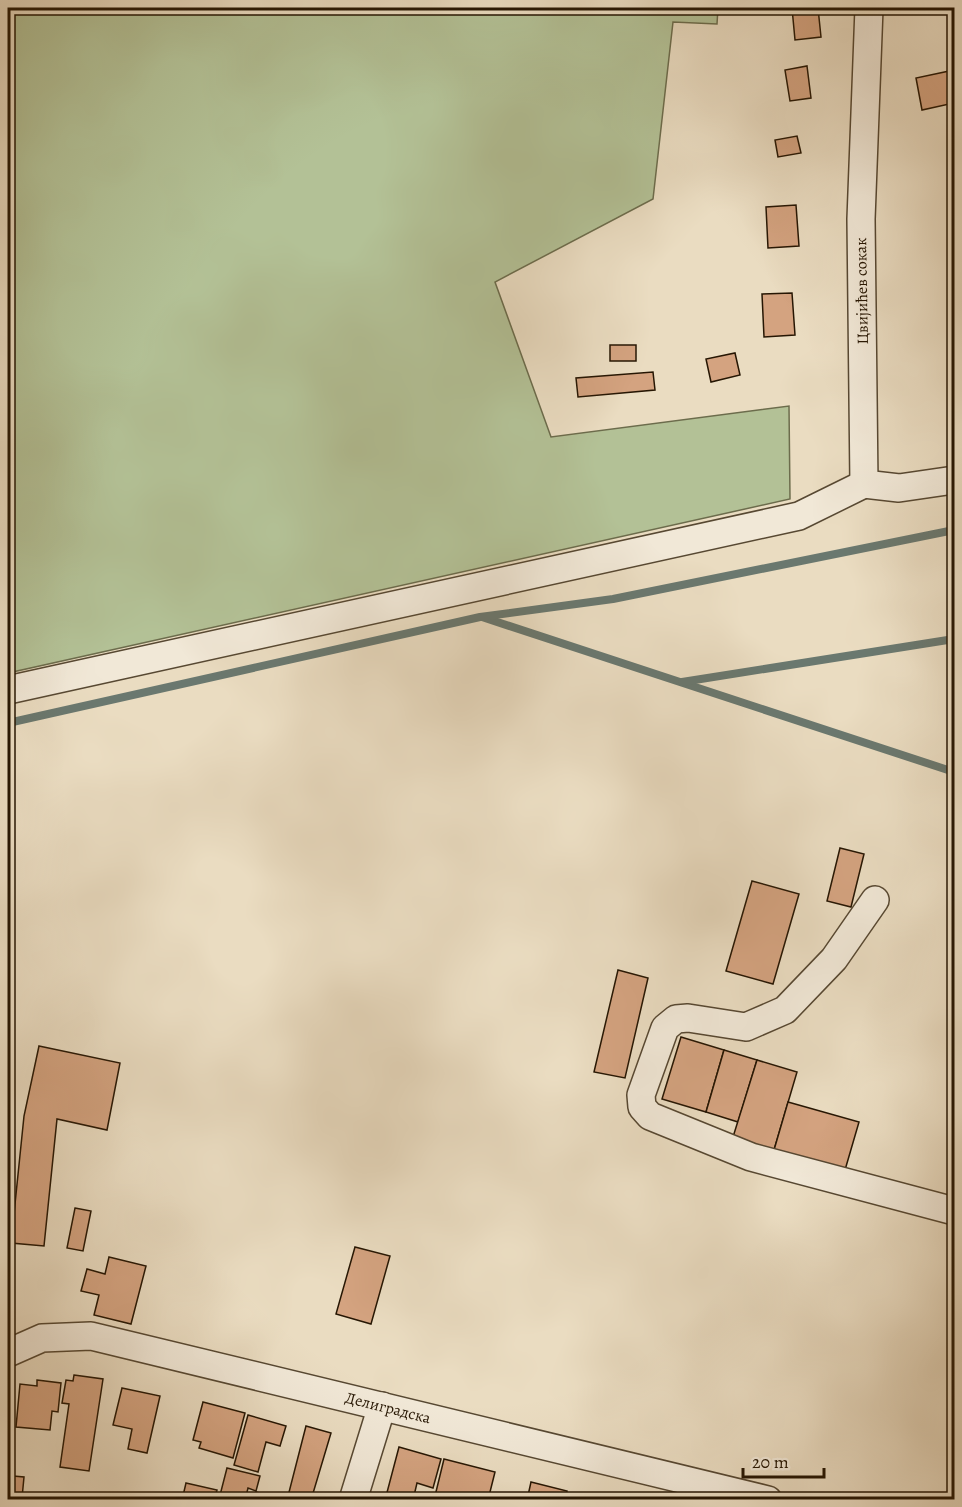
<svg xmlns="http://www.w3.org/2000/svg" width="962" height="1507" font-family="Alegreya,serif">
<rect width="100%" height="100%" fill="#eadcc1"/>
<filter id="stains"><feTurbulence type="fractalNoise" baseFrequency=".00333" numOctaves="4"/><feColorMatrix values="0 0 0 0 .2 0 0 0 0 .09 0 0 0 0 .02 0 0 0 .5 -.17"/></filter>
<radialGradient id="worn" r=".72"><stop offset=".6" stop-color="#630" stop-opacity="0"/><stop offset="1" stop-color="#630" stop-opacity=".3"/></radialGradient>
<!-- green -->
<path fill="#b3c196" stroke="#6c6c4c" stroke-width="1.5" d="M 8,8 L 718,8 L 717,24 L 673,22 L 653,199 L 495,282 L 551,437 L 789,406 L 790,499 L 8,673 Z"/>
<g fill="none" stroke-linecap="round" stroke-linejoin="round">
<!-- stream -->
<g stroke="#6a786f" stroke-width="8">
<path d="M 482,617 L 954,772"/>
<path d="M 682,682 L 954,639"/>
<path d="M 8,723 L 480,617 L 613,599 L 954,530"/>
</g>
</g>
<!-- building -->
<g fill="#d4a380" stroke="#261603" stroke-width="1.5">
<path d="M 792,8 L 818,8 L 821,37 L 795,40 Z"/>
<path d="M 807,66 L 811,98 L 790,101 L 785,70 Z"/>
<path d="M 954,70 L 954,103 L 922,110 L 916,78 Z"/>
<path d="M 797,136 L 801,153 L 778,157 L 775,140 Z"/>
<path d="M 796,205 L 799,246 L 768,248 L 766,207 Z"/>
<path d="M 792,293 L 795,335 L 764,337 L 762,294 Z"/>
<rect x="610" y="345" width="26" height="16"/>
<path d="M 735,353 L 740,375 L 711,382 L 706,359 Z"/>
<path d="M 653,372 L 655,390 L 578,397 L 576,378 Z"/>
<path d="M 840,848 L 864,854 L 851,907 L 827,901 Z"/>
<path d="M 752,881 L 799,894 L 773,984 L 726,971 Z"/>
<path d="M 618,970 L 648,978 L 625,1078 L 594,1072 Z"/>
<path d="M 681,1037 L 724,1050 L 706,1112 L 662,1099 Z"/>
<path d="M 39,1046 L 120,1063 L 107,1130 L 57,1119 L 44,1246 L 11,1243 L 24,1116 Z"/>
<path d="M 724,1050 L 757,1060 L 738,1122 L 706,1112 Z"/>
<path d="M 757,1060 L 797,1072 L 774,1150 L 733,1137 Z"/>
<path d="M 788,1102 L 859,1122 L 845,1170 L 774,1150 Z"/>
<path d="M 75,1208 L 91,1211 L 83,1251 L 67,1248 Z"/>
<path d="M 355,1247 L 390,1256 L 371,1324 L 336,1314 Z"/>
<path d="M 109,1257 L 146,1266 L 131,1324 L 94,1315 L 99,1295 L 81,1291 L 87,1269 L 105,1274 Z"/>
<path d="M 74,1375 L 103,1379 L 89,1471 L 60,1467 L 69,1404 L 62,1403 L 66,1380 L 73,1381 Z"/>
<path d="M 37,1380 L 61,1383 L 58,1412 L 52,1411 L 50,1430 L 16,1427 L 20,1384 L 37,1386 Z"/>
<path d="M 122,1388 L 160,1396 L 147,1453 L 128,1449 L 132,1429 L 113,1425 Z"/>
<path d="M 203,1402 L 245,1413 L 233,1458 L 199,1448 L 201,1442 L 193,1440 Z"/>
<path d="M 248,1415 L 286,1426 L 280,1446 L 266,1442 L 258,1472 L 234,1465 Z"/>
<path d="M 306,1426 L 331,1433 L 311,1500 L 287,1500 Z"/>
<path d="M 399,1447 L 441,1459 L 433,1488 L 417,1483 L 413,1500 L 385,1500 Z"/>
<path d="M 444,1459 L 495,1472 L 488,1500 L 434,1500 Z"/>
<path d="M 227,1468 L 260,1476 L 256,1491 L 248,1488 L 245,1500 L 219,1499 Z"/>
<path d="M 13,1476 L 24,1477 L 22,1498 L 11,1497 Z"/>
<path d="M 531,1482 L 567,1491 L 565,1500 L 527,1500 Z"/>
<path d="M 186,1483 L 217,1490 L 214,1500 L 182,1500 Z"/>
<path d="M 256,1492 L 267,1495 L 265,1500 L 254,1500 Z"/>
<path d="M 573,1493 L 603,1500 L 571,1500 Z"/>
</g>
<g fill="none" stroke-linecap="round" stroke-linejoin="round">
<defs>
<g id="minor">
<path d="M 864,484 L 861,219 L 869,8"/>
<path d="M 864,484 L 899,488 L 954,480"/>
<path d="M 8,690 L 799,516 L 864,484"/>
<path d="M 875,900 L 834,959 L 785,1010 L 746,1027 L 688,1018 L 676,1019 L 665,1028 L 641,1095 L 642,1107 L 650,1116 L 751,1157 L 954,1211"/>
<path d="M 8,1353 L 42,1338 L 91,1336 L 768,1500"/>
<path d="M 353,1500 L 382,1406"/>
</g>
</defs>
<!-- minor casing -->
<use href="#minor" stroke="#574832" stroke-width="30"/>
<!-- minor -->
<use href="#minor" stroke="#f1e8d7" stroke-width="27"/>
</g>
<g text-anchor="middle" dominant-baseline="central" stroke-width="4.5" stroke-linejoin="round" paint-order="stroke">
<!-- street labels -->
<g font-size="16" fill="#261603" stroke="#f1e8d7">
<text transform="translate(862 291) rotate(-91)">Цвијићев сокак</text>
<text transform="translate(388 1408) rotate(14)">Делиградска</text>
</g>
</g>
<!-- margin -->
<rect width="962" height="1507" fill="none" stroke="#eadcc1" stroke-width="30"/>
<rect x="9" y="9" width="944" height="1489" fill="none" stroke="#261603" stroke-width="3"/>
<rect x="15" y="15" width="932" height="1477" fill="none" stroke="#261603" stroke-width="1.5"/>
<!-- scale -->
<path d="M743 1468v9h81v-9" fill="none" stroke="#261603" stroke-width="3"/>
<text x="752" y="1468" font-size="18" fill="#261603" stroke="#f1e8d7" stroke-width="4.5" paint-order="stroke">20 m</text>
<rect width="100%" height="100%" filter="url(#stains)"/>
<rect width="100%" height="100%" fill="url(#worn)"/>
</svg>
